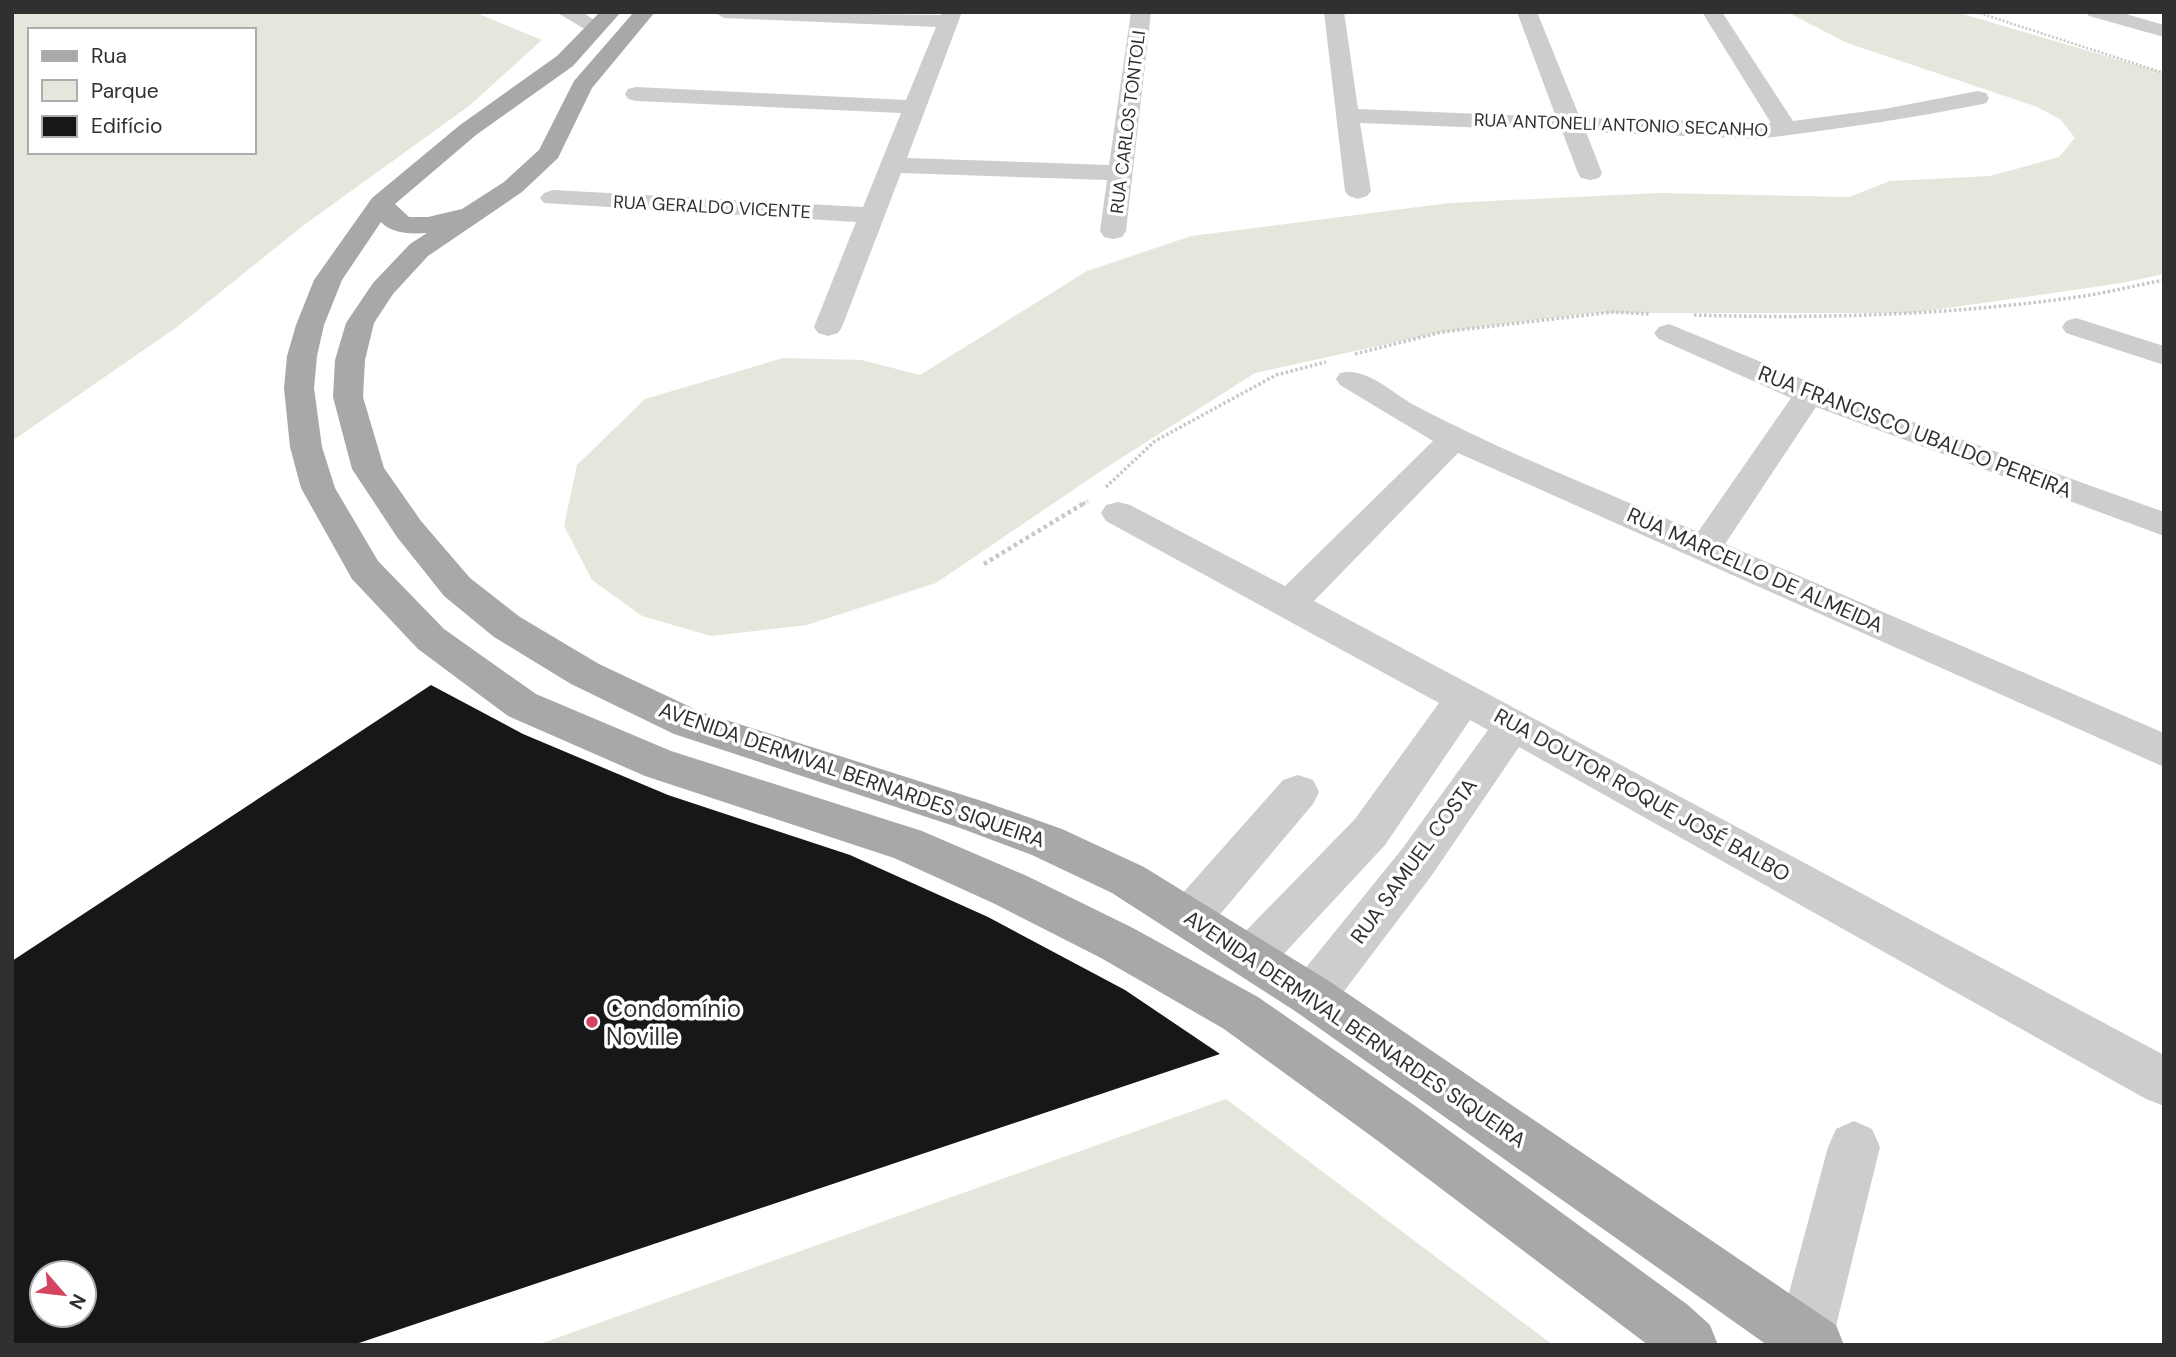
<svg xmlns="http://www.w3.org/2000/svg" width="2176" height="1357" font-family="'DM Sans',sans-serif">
<rect width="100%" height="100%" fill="#fff"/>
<!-- green -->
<g fill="#e4e8dc" fill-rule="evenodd">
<path d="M 12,12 L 474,12 L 542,40 L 469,106 L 304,225 L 177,327 L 12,441 ZM 30,30 L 254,30 L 254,152 L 30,152 Z"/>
<path d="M 1787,12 L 1956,12 L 2164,73 L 2164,274 L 2122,283 L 1913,313 L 1591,313 L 1442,332 L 1255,373 L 1107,467 L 936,583 L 807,625 L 711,636 L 642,616 L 592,580 L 564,526 L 577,465 L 645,399 L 783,358 L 862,360 L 920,375 L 1087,271 L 1191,236 L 1449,203 L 1658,193 L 1849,197 L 1890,181 L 1990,176 L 2059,157 L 2075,138 L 2060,119 L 2035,106 L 1847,43 Z"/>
<path d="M 1226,1099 L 1553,1345 L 537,1345 Z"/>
</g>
<!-- building -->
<path fill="#171717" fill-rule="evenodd" d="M 431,685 L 523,734 L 668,795 L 850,855 L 988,917 L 1125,990 L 1220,1054 L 353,1345 L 12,1345 L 12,961 ZM 42,1273 L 84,1273 L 84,1315 L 42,1315 Z"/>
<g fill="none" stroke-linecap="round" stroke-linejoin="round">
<!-- path-far2 -->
<path stroke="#c7c7c7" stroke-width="2.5" stroke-dasharray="2 2" stroke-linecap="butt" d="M 1976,12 L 2164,73"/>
<!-- path-far1 -->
<g stroke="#c7c7c7" stroke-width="3.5" stroke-dasharray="2.5 2.5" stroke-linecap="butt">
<path d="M 1694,315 C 1819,319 1946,315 2070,298 C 2102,294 2133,286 2164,280"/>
<path d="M 1355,354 L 1442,332 L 1613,312 L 1650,314"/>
<path d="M 1106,487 L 1155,441 L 1276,375 L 1326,362"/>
<path d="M 1083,504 L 1088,501"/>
</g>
<!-- path -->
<path stroke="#c7c7c7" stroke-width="4.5" stroke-dasharray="3.5 3.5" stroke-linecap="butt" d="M 984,564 L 1086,502"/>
<!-- minor -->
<g fill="#cdcdcd" fill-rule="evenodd">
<path d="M 556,12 L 582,12 L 605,27 L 602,31 L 588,31 Z"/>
<path d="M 714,12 L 941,15 L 942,12 L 962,12 L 907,158 L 1109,165 L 1131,12 L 1151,12 L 1126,231 L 1122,237 L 1113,239 L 1104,237 L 1100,231 L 1107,180 L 901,173 L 842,327 L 838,333 L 828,336 L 818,333 L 814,327 L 856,222 L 544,203 L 540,198 L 544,193 L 553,190 L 863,207 L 901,113 L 636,101 L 628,99 L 625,94 L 628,89 L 636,87 L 906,100 L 936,27 L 724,18 Z"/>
<path d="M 1324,12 L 1344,12 L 1358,109 L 1556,117 L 1517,12 L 1537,12 L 1580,118 L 1771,123 L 1702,12 L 1722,12 L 1793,121 L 1884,109 L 1978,91 L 1986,93 L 1989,98 L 1986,103 L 1978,105 C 1905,119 1832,130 1759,139 L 1586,132 L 1602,173 L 1599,178 L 1590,180 L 1581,178 L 1578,173 L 1562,131 L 1360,123 L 1371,191 L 1367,196 L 1358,199 L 1349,196 L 1345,191 Z"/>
<path d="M 2086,12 L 2119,12 L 2164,25 L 2164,37 L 2089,16 Z"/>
<path d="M 2076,318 L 2164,346 L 2164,365 L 2066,333 L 2062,327 L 2066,321 Z"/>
<path d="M 1669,324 L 1863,404 L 2164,512 L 2164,536 L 1816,407 L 1725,544 L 2164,733 L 2164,767 L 1458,453 L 1314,601 L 2164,1055 L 2164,1106 L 2146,1099 L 1519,747 L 1432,875 L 1329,1011 L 1312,1018 L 1295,1011 L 1288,996 L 1295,981 L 1402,849 L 1488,730 L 1470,720 L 1385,845 L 1268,971 L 1252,977 L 1236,971 L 1229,956 L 1236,941 L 1355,819 L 1439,703 L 1106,521 L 1101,513 L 1106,505 L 1118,502 L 1130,505 L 1285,586 L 1433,441 L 1340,385 L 1336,379 L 1340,373 C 1367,366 1393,394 1416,406 C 1507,454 1603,491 1698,532 L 1791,398 L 1659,339 L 1654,333 L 1659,327 Z"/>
<path d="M 1298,775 L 1313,780 L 1319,792 L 1313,804 L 1206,931 L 1190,937 L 1174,931 L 1167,917 L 1174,903 L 1283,780 Z"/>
<path d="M 1854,1121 L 1872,1129 L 1880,1147 L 1833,1338 L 1831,1345 L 1779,1345 L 1777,1338 L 1828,1147 L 1836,1129 Z"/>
</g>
<!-- major -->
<path fill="#a8a8a8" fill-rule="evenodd" d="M 600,12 L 621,12 L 573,66 L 476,135 L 395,204 L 409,217 L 428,217 L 462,209 L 504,182 L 539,150 L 574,81 L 634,12 L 655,12 L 592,88 L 558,158 L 522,192 L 428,256 L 393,294 L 374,323 L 365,360 L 363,397 L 384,468 L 421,521 L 470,578 L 520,617 L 599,664 L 701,712 L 985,802 L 1062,829 L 1144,867 L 1329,981 L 1836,1325 L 1844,1345 L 1767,1345 L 1295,1011 L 1112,893 L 1032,855 L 960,828 L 674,734 L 571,684 L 494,637 L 444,596 L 397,537 L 352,469 L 333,397 L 335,360 L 346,323 L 373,283 L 410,244 L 427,233 C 412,234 392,234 381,222 L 342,280 L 324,325 L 317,356 L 314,388 L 322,447 L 335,488 L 378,561 L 444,629 L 536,694 L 671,751 L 922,831 L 1027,876 L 1133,928 L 1258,997 L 1414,1105 L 1688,1305 L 1710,1325 L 1718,1345 L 1648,1345 L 1378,1141 L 1224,1029 L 1101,958 L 995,904 L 894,858 L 645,776 L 508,716 L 418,649 L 352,579 L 301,488 L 290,447 L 284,388 L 287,356 L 296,325 L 314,280 L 372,198 L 460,125 L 557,56 Z"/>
</g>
<!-- markers -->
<circle fill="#d44562" stroke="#fff" stroke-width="2.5" cx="592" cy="1022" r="7"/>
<g text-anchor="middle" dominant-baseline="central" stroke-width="7" stroke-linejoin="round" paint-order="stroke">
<!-- far-street labels -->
<g font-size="18" fill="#303030" stroke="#fff">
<text transform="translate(1128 122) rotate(-83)">RUA CARLOS TONTOLI</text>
<text transform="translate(1621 125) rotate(2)">RUA ANTONELI ANTONIO SECANHO</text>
<text transform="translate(712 207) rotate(3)">RUA GERALDO VICENTE</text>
</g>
<!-- street labels -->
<g font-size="21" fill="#303030" stroke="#fff">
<text transform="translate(1915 432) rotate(21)">RUA FRANCISCO UBALDO PEREIRA</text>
<text transform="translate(1755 570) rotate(24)">RUA MARCELLO DE ALMEIDA</text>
<text transform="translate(852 775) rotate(19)">AVENIDA DERMIVAL BERNARDES SIQUEIRA</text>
<text transform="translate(1642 795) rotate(29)">RUA DOUTOR ROQUE JOSÉ BALBO</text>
<text transform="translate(1414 861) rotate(-54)">RUA SAMUEL COSTA</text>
<text transform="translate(1355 1029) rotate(34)">AVENIDA DERMIVAL BERNARDES SIQUEIRA</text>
</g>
<!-- near-poi labels -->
<g font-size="24" fill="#303030" stroke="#fff" text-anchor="start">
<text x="606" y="1008">Condomínio<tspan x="606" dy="28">Noville</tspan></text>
</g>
</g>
<!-- border -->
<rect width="2176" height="1357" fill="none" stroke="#303030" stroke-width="28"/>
<!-- legend -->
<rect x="28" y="28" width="228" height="126" fill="#ffffff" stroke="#acacac" stroke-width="2"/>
<rect x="42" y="51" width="35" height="10" fill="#a8a8a8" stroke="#acacac" stroke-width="2"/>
<text x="91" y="63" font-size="21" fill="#303030">Rua</text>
<rect x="42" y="80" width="35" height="21" fill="#e4e8dc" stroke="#acacac" stroke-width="2"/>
<text x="91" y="98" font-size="21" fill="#303030">Parque</text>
<rect x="42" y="116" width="35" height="21" fill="#171717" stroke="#acacac" stroke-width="2"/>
<text x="91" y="133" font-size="21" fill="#303030">Edifício</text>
<!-- north arrow -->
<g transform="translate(63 1294) rotate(118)"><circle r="33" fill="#ffffff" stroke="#acacac" stroke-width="2"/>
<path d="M0-5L12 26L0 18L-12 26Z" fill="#d44562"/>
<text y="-10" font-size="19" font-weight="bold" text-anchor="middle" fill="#303030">N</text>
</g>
</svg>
